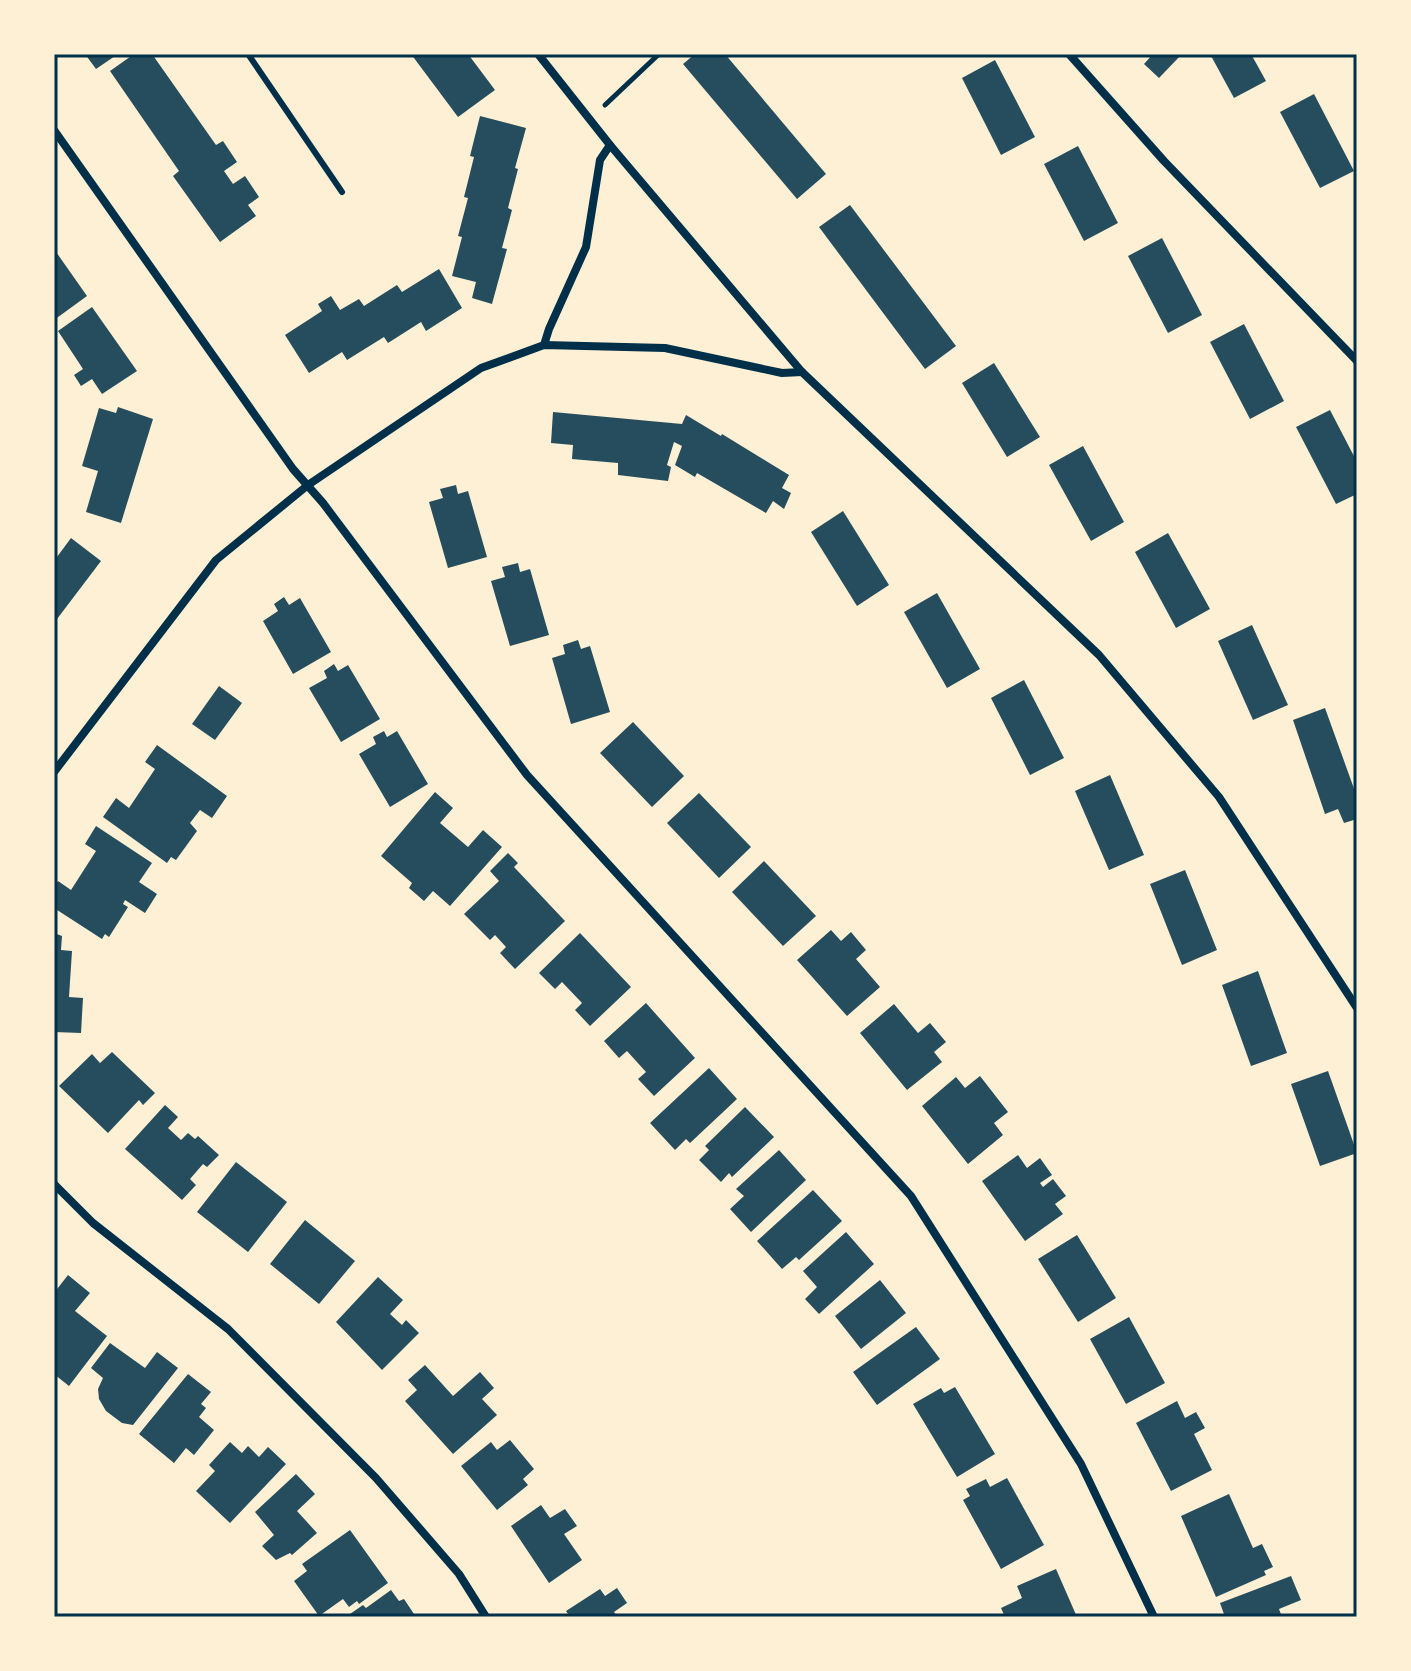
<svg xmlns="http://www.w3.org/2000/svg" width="1411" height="1671" font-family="'Work Sans',sans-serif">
<rect width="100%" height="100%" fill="#fdf0d5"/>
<!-- building -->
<g fill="#264d5e">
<path d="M 85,54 L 118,54 L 96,69 Z"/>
<path d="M 134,54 L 152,54 L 216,145 L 223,141 L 237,162 L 224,171 L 233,184 L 245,176 L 259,197 L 248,205 L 256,216 L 220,242 L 173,176 L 179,171 L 110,71 Z"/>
<path d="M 411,54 L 468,54 L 495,90 L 458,117 Z"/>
<path d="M 695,54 L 725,54 L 826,174 L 797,199 L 683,64 Z"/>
<path d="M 1153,54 L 1182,54 L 1159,78 L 1144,64 Z"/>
<path d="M 1210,54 L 1251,54 L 1266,81 L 1234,98 Z"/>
<path d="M 995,60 L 1035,137 L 1001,155 L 962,78 Z"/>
<path d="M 1314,94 L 1354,171 L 1320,188 L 1280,112 Z"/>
<path d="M 480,116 L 526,128 L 515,168 L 518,169 L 508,208 L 512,210 L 502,248 L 507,249 L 492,304 L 472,298 L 476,282 L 452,276 L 462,237 L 458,236 L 468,198 L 464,197 L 474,157 L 470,156 Z"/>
<path d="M 1078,146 L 1118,223 L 1084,241 L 1044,164 Z"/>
<path d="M 850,205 L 956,346 L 925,369 L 819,227 Z"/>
<path d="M 1162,238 L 1202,315 L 1168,333 L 1128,256 Z"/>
<path d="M 54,249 L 87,296 L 54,320 Z"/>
<path d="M 439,269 L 462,308 L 426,331 L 421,322 L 388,343 L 384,337 L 347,360 L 342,352 L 309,373 L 285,335 L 322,311 L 318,304 L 331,296 L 340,310 L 359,299 L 364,306 L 397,285 L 402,292 Z"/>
<path d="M 92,307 L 137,371 L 102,394 L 92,379 L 81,386 L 74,375 L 83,369 L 58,331 Z"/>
<path d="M 1244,324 L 1284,401 L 1250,419 L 1210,342 Z"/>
<path d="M 994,363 L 1040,437 L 1007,457 L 962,383 Z"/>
<path d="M 118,407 L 153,419 L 121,523 L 86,512 L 98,471 L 82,466 L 99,408 L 116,413 Z"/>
<path d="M 1330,410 L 1357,462 L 1357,494 L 1336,504 L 1296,427 Z"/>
<path d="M 553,412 L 682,424 L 686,415 L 721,436 L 722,434 L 789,475 L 782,488 L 791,493 L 784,509 L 773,501 L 766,513 L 697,473 L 695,477 L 675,465 L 682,446 L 674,442 L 667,465 L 671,467 L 668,481 L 618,475 L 618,463 L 572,459 L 573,445 L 551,443 Z"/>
<path d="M 1083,446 L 1124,522 L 1091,541 L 1049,465 Z"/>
<path d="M 456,485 L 458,494 L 468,491 L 487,557 L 448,568 L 429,502 L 443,498 L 440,489 Z"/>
<path d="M 843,511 L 889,585 L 857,606 L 811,532 Z"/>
<path d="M 1168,533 L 1210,609 L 1176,628 L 1135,552 Z"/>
<path d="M 71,538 L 101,561 L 54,623 L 54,561 Z"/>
<path d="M 518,563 L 520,572 L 530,569 L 549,635 L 510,646 L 491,581 L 505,577 L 502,567 Z"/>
<path d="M 937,593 L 980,669 L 947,688 L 904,612 Z"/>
<path d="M 284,597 L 289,605 L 300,598 L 331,652 L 293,674 L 263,621 L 278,611 L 274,604 Z"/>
<path d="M 1252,625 L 1288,705 L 1253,720 L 1218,641 Z"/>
<path d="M 578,640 L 581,649 L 590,646 L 610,712 L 571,724 L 552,658 L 565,654 L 563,645 Z"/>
<path d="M 334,664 L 338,671 L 348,665 L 380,719 L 341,742 L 309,688 L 327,678 L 324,671 Z"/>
<path d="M 1024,680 L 1064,758 L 1030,775 L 991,698 Z"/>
<path d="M 219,686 L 242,703 L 215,740 L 192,724 Z"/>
<path d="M 1325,708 L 1357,797 L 1357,819 L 1344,823 L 1338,809 L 1325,814 L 1293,720 Z"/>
<path d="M 633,722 L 684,776 L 652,807 L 600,753 Z"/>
<path d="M 384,731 L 387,737 L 397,731 L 428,784 L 390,807 L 359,754 L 376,744 L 373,737 Z"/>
<path d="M 157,745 L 227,796 L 212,818 L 200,810 L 190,823 L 197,831 L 176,860 L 171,857 L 167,863 L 103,817 L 116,798 L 129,808 L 155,769 L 145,762 Z"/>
<path d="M 1110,775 L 1144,855 L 1109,870 L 1075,791 Z"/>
<path d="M 435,792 L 453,808 L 440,823 L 468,847 L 483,830 L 502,847 L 450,906 L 433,891 L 424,901 L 409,888 L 412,883 L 381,856 Z"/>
<path d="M 699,793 L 751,847 L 719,878 L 667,823 Z"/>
<path d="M 96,826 L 152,863 L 139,882 L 157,894 L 145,913 L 125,900 L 123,904 L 128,907 L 109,937 L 105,934 L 102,939 L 54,908 L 54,887 L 58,881 L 71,890 L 96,851 L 85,844 Z"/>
<path d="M 508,853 L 518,863 L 514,867 L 565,921 L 515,969 L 500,953 L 506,947 L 495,935 L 490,940 L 464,914 L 499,881 L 490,871 Z"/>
<path d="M 764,861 L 816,916 L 783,946 L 732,892 Z"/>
<path d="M 1185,870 L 1217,950 L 1182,965 L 1150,884 Z"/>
<path d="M 831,930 L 841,941 L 851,932 L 866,950 L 856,959 L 880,987 L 847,1016 L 797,960 Z"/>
<path d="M 54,933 L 62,936 L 61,950 L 72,951 L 69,997 L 83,998 L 81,1033 L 54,1032 Z"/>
<path d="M 580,933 L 631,987 L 590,1026 L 575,1010 L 582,1003 L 562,982 L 555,989 L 539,973 Z"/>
<path d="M 1258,971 L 1287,1053 L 1251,1066 L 1222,985 Z"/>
<path d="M 646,1003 L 695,1058 L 654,1096 L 638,1079 L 646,1072 L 627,1051 L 619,1058 L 604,1041 Z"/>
<path d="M 894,1004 L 918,1033 L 930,1023 L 946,1042 L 934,1052 L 942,1062 L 907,1090 L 860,1033 Z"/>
<path d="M 112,1052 L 155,1093 L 143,1105 L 139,1100 L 108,1133 L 59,1086 L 92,1054 L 100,1063 Z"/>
<path d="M 709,1068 L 737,1099 L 690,1143 L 686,1139 L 675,1150 L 650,1123 Z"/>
<path d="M 1328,1071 L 1357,1153 L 1320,1166 L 1291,1084 Z"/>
<path d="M 980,1076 L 1008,1112 L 994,1123 L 1003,1135 L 968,1164 L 922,1106 L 956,1077 L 965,1088 Z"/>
<path d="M 165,1105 L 178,1117 L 168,1128 L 181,1140 L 188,1133 L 195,1139 L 198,1136 L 219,1155 L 207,1167 L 203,1164 L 190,1179 L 196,1185 L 182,1200 L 125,1149 Z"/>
<path d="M 745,1107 L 774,1137 L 732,1177 L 729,1173 L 721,1182 L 699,1160 L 709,1150 L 705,1146 Z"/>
<path d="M 779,1150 L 806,1180 L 751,1232 L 730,1209 L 744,1196 L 736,1189 Z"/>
<path d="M 1018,1155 L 1027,1168 L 1040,1158 L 1052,1175 L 1040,1183 L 1043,1187 L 1053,1179 L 1066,1196 L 1055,1204 L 1063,1214 L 1025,1241 L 982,1181 Z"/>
<path d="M 236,1162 L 287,1202 L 248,1252 L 197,1212 Z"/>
<path d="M 813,1190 L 842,1221 L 799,1260 L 796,1257 L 782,1269 L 757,1241 Z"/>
<path d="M 305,1220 L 355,1261 L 319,1304 L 270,1264 Z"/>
<path d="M 846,1232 L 874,1264 L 819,1314 L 805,1299 L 817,1287 L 803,1271 Z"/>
<path d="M 1077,1235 L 1116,1298 L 1078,1322 L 1038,1259 Z"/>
<path d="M 68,1275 L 90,1293 L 75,1311 L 107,1336 L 69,1386 L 54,1374 L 54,1293 Z"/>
<path d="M 378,1277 L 403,1300 L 390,1314 L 402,1325 L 406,1320 L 419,1333 L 382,1370 L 336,1322 Z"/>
<path d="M 880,1280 L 906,1313 L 861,1349 L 835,1316 Z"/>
<path d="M 1129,1317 L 1165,1383 L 1126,1404 L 1090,1339 Z"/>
<path d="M 916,1327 L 940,1359 L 877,1405 L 853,1372 Z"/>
<path d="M 110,1343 L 145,1368 L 157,1352 L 178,1368 L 133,1425 L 122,1423 L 106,1411 L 99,1399 L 98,1389 L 103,1378 L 91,1368 Z"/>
<path d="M 425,1365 L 453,1396 L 480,1372 L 494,1388 L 482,1399 L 497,1415 L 453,1454 L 405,1401 L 417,1390 L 408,1380 Z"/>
<path d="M 188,1374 L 211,1392 L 201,1404 L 206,1408 L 199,1417 L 214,1430 L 194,1455 L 186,1448 L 174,1463 L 139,1434 Z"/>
<path d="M 955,1387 L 995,1454 L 957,1477 L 913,1404 L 941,1388 L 944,1393 Z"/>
<path d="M 1177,1401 L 1185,1418 L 1196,1412 L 1205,1428 L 1194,1434 L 1212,1470 L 1171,1491 L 1136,1423 Z"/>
<path d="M 510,1440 L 534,1469 L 523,1479 L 528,1485 L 497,1510 L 461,1466 L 491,1442 L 497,1450 Z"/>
<path d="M 230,1442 L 242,1453 L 248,1446 L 259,1457 L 268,1447 L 286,1464 L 230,1523 L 196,1491 L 215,1471 L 209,1465 Z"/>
<path d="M 296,1474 L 315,1494 L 297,1511 L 317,1533 L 292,1555 L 290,1553 L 276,1560 L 262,1546 L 274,1535 L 255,1512 Z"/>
<path d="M 1007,1478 L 1044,1545 L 1001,1569 L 963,1500 L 970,1496 L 966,1489 L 986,1479 L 990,1487 Z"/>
<path d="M 1229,1494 L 1253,1548 L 1262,1544 L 1273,1567 L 1264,1571 L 1266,1575 L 1216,1597 L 1181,1516 Z"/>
<path d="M 541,1505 L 550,1518 L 565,1509 L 577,1526 L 564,1534 L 582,1560 L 549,1583 L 511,1526 Z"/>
<path d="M 350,1530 L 388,1583 L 359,1604 L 357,1601 L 349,1607 L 343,1599 L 319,1616 L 294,1581 L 307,1571 L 302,1564 Z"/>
<path d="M 1056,1569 L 1077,1617 L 1005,1617 L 1001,1608 L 1022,1598 L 1017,1586 Z"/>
<path d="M 1291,1576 L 1301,1600 L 1279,1609 L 1282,1617 L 1225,1617 L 1220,1603 Z"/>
<path d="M 617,1588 L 627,1603 L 614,1612 L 618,1617 L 570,1617 L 566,1611 L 600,1589 L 605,1596 Z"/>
<path d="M 391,1590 L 399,1601 L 404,1599 L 416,1617 L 353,1617 L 350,1614 L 363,1605 L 366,1608 Z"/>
</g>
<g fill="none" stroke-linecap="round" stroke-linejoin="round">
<!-- path -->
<path stroke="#003049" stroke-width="5" d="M 605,105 L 659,54"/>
<!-- service -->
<path stroke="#003049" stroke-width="6" d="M 248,54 L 342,192"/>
<!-- minor -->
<g stroke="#003049" stroke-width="8">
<path d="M 538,54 L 610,145 L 802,372 L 1099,655 L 1219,797 L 1357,1008"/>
<path d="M 1069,54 L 1164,161 L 1357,361"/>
<path d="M 54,130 L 293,469 L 323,503 L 527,775 L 911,1196 L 1081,1464 L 1154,1617"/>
<path d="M 544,345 L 549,329 L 586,247 L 600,160 L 610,145"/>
<path d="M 54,772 L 216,560 L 308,485 L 481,368 L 544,345 L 665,348 L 782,373 L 802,372"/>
<path d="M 54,1184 L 93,1223 L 228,1329 L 376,1478 L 459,1574 L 486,1617"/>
</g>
</g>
<!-- border -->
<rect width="1411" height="1671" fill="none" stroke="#fdf0d5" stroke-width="112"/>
<rect x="56" y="56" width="1299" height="1559" fill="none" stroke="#003049" stroke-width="3"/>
</svg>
